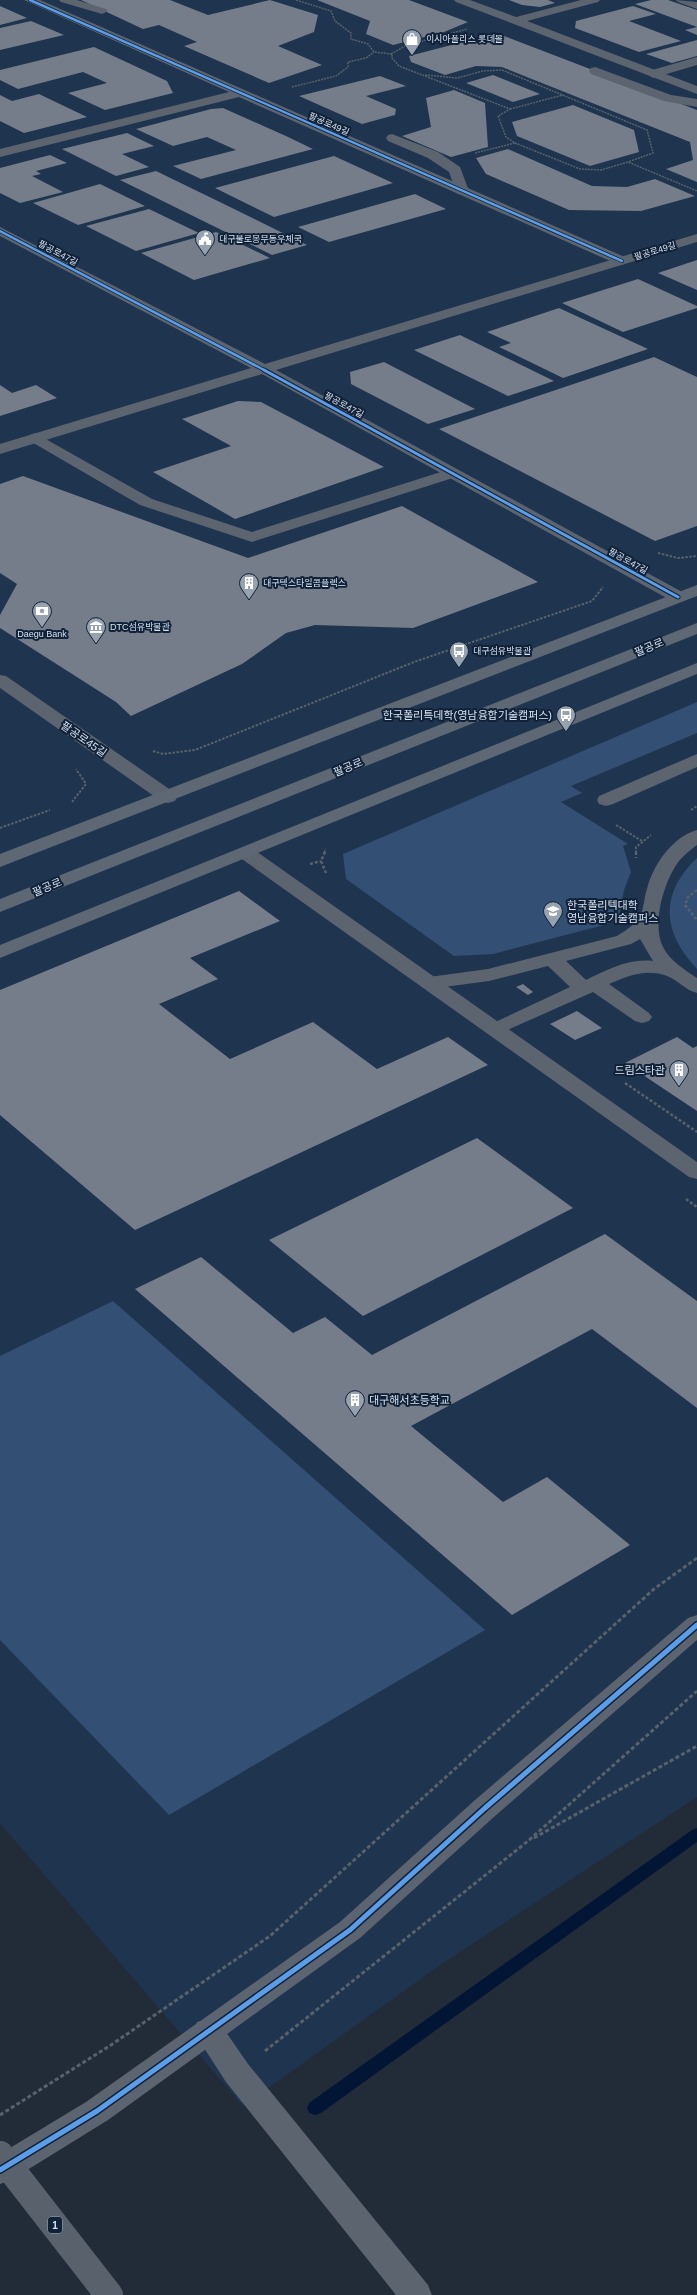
<svg xmlns="http://www.w3.org/2000/svg" width="697" height="2295" font-family="Helvetica,'Noto Sans KR',sans-serif">
<rect width="100%" height="100%" fill="#222c39"/>
<!-- built -->
<path fill="#1f344f" d="M 0,0 L 697,0 L 697,1797 L 443,1963 L 243,2106 L 0,1823 Z"/>
<!-- green -->
<g fill="#344f74">
<path d="M 697,702 L 697,733 L 571,786 L 582,793 L 561,802 L 628,844 L 623,846 L 631,872 L 624,890 L 619,917 L 608,924 L 493,954 L 454,956 L 346,879 L 343,854 Z"/>
<path d="M 697,858 L 697,969 C 662,932 659,894 697,858 Z"/>
<path d="M 113,1301 L 485,1630 L 169,1815 L 0,1640 L 0,1356 Z"/>
</g>
<g fill="none" stroke-linecap="round" stroke-linejoin="round">
<!-- stream -->
<path fill="#031535" fill-rule="evenodd" d="M 697,1828 L 697,1842 L 321,2113 L 315,2115 L 309,2113 L 307,2108 L 309,2103 L 692,1830 Z"/>
</g>
<!-- building -->
<g fill="#747d89">
<path d="M 81,0 L 170,0 L 208,15 L 270,0 L 318,15 L 314,32 L 278,46 L 322,65 L 269,83 L 184,46 L 197,42 L 159,25 L 143,29 Z"/>
<path d="M 317,0 L 409,0 L 468,22 L 444,32 L 393,45 L 366,34 L 370,21 Z"/>
<path d="M 509,0 L 548,0 L 555,3 L 540,7 L 522,5 Z"/>
<path d="M 651,0 L 668,0 L 697,10 L 697,27 L 635,4 Z"/>
<path d="M 0,6 L 27,18 L 0,25 Z"/>
<path d="M 633,6 L 656,14 L 629,21 L 681,41 L 639,52 L 575,28 L 576,21 Z"/>
<path d="M 31,21 L 64,35 L 0,50 L 0,28 Z"/>
<path d="M 697,27 L 697,35 L 685,30 Z"/>
<path d="M 504,36 L 697,110 L 697,182 L 666,169 L 693,160 L 690,142 L 502,67 L 476,66 L 445,75 L 411,62 L 409,56 L 463,42 Z"/>
<path d="M 697,40 L 697,56 L 672,63 L 646,54 Z"/>
<path d="M 94,47 L 167,81 L 173,93 L 105,110 L 68,93 L 107,83 L 83,72 L 18,89 L 0,80 L 0,70 Z"/>
<path d="M 493,75 L 540,94 L 513,102 L 466,83 Z"/>
<path d="M 380,76 L 406,86 L 366,96 L 396,109 L 395,115 L 362,124 L 299,96 Z"/>
<path d="M 454,90 L 485,103 L 488,147 L 451,157 L 402,136 L 431,127 L 426,98 Z"/>
<path d="M 39,94 L 87,117 L 24,133 L 0,121 L 0,95 L 12,101 Z"/>
<path d="M 573,105 L 634,130 L 639,152 L 590,166 L 517,136 L 512,122 Z"/>
<path d="M 223,108 L 286,136 L 313,149 L 201,179 L 173,166 L 236,150 L 207,137 L 173,146 L 136,129 L 211,109 Z"/>
<path d="M 127,133 L 154,146 L 122,154 L 149,167 L 116,176 L 62,149 Z"/>
<path d="M 508,149 L 592,186 L 627,187 L 655,179 L 695,196 L 641,211 L 569,210 L 486,174 L 476,158 Z"/>
<path d="M 50,155 L 67,163 L 36,171 L 41,174 L 32,176 L 63,192 L 20,203 L 0,193 L 0,168 Z"/>
<path d="M 334,156 L 393,183 L 274,217 L 215,188 Z"/>
<path d="M 156,171 L 228,206 L 307,245 L 272,255 L 120,180 Z"/>
<path d="M 100,184 L 145,206 L 78,225 L 33,203 Z"/>
<path d="M 415,194 L 446,209 L 329,242 L 298,227 Z"/>
<path d="M 149,209 L 199,233 L 136,251 L 86,226 Z"/>
<path d="M 216,232 L 270,258 L 194,280 L 141,253 Z"/>
<path d="M 697,260 L 697,290 L 658,273 Z"/>
<path d="M 638,279 L 697,306 L 697,308 L 623,332 L 562,303 Z"/>
<path d="M 559,308 L 648,349 L 563,378 L 499,347 L 511,343 L 487,332 Z"/>
<path d="M 460,335 L 554,381 L 508,396 L 414,350 Z"/>
<path d="M 654,357 L 697,377 L 697,526 L 655,541 L 439,429 Z"/>
<path d="M 384,362 L 475,409 L 428,424 L 351,384 L 350,372 Z"/>
<path d="M 0,385 L 12,393 L 36,385 L 57,398 L 0,416 Z"/>
<path d="M 238,401 L 261,402 L 384,467 L 235,519 L 153,472 L 231,446 L 182,419 Z"/>
<path d="M 23,476 L 248,558 L 402,506 L 538,582 L 413,628 L 315,625 L 286,633 L 242,664 L 131,716 L 116,702 L 0,628 L 0,615 L 17,584 L 0,573 L 0,484 Z"/>
<path d="M 239,891 L 280,921 L 190,958 L 218,979 L 159,1004 L 230,1059 L 313,1022 L 377,1069 L 448,1037 L 488,1065 L 135,1230 L 0,1115 L 0,990 Z"/>
<path d="M 523,984 L 533,992 L 528,995 L 516,987 Z"/>
<path d="M 577,1011 L 602,1028 L 575,1040 L 550,1024 Z"/>
<path d="M 677,1037 L 693,1048 L 697,1046 L 697,1111 L 625,1063 Z"/>
<path d="M 477,1138 L 573,1208 L 363,1316 L 269,1240 Z"/>
<path d="M 605,1234 L 697,1301 L 697,1408 L 592,1329 L 411,1426 L 503,1502 L 547,1477 L 630,1545 L 512,1615 L 135,1289 L 201,1257 L 293,1333 L 325,1317 L 372,1355 Z"/>
</g>
<g fill="none" stroke-linecap="round" stroke-linejoin="round">
<!-- path-far3 -->
<g stroke="#59626b" stroke-width="1.5" stroke-dasharray="2 1" stroke-linecap="butt">
<path d="M 296,0 L 331,11 L 335,21 L 351,33 L 351,39 L 368,44 L 374,52 L 392,54 L 392,58 L 399,66 L 510,109 L 498,116 L 506,137 L 515,143 L 580,169 L 601,170 L 628,162 L 697,191"/>
<path d="M 391,54 L 407,45 L 467,29"/>
<path d="M 425,75 L 457,78 L 483,71 L 502,70 L 647,130 L 653,153 L 628,162"/>
<path d="M 292,87 L 336,76 L 348,67 L 348,62 L 366,58 L 374,52"/>
<path d="M 510,109 L 563,95"/>
<path d="M 475,153 L 515,143"/>
</g>
<!-- path-far2 -->
<g stroke="#59626b" stroke-width="2" stroke-dasharray="2.5 1.5" stroke-linecap="butt">
<path d="M 658,553 L 678,558 L 697,556"/>
<path d="M 153,751 L 163,754 L 195,750 L 414,662 L 592,601 L 603,587"/>
<path d="M 72,802 L 86,784 L 76,769"/>
<path d="M 691,810 L 697,806"/>
<path d="M 616,825 L 642,841"/>
<path d="M 0,828 L 50,810"/>
<path d="M 324,853 L 326,849"/>
<path d="M 636,853 L 636,847 L 651,835"/>
</g>
<!-- path-far1 -->
<g stroke="#59626b" stroke-width="2.5" stroke-dasharray="3 2" stroke-linecap="butt">
<path d="M 325,852 L 321,861 L 326,873"/>
<path d="M 636,852 L 636,858"/>
<path d="M 310,864 L 321,861"/>
<path d="M 697,890 L 688,897 L 685,905 L 697,920"/>
<path d="M 625,1083 L 697,1132"/>
<path d="M 686,1199 L 697,1207"/>
</g>
<!-- path -->
<g stroke="#59626b" stroke-width="3" stroke-dasharray="4 2.5" stroke-linecap="butt">
<path d="M 534,1838 L 697,1746"/>
<path d="M 265,2051 L 528,1841 L 697,1691"/>
<path d="M 0,2115 L 111,2045 L 270,1936 L 654,1589 L 697,1558"/>
</g>
<!-- service -->
<g fill="#5c6470" fill-rule="evenodd">
<path d="M 59,0 L 77,0 L 106,9 L 108,11 L 102,14 L 61,2 Z"/>
<path d="M 676,0 L 697,2 L 697,9 L 678,2 Z"/>
<path d="M 697,57 L 697,65 L 653,78 L 647,74 L 649,71 Z"/>
<path d="M 595,67 L 671,95 L 697,99 L 697,107 L 664,101 L 591,74 L 589,71 L 591,68 Z"/>
<path d="M 392,134 L 438,152 L 460,167 L 469,191 L 467,194 L 457,194 L 449,172 L 428,158 L 388,141 L 386,138 L 388,135 Z"/>
<path d="M 35,433 L 152,499 L 252,532 L 447,470 L 459,470 L 461,473 L 459,476 L 252,542 L 140,505 L 30,441 L 27,438 L 30,435 Z"/>
<path d="M 697,754 L 697,767 L 613,804 L 606,806 L 599,804 L 597,800 L 599,796 Z"/>
<path d="M 697,830 L 697,845 C 689,851 680,858 675,867 C 663,886 652,925 663,947 C 670,961 685,970 697,978 L 697,993 C 685,990 678,980 667,976 C 647,968 627,976 609,984 L 649,1013 L 652,1017 L 649,1021 L 642,1023 L 635,1021 L 593,992 L 496,1035 L 489,1033 L 486,1029 L 489,1025 L 570,987 L 548,966 L 489,981 L 429,989 L 422,987 L 419,983 L 422,979 L 429,977 L 488,969 L 617,936 C 625,931 635,925 640,916 C 644,909 644,897 647,889 C 653,865 672,837 697,830 ZM 640,939 L 653,961 C 629,958 606,970 586,980 L 566,961 L 631,944 Z"/>
<path d="M 208,2019 L 219,2022 L 248,2064 L 428,2285 L 432,2295 L 396,2295 L 226,2082 L 193,2031 L 197,2022 Z"/>
</g>
<!-- minor -->
<g fill="#5c6470" fill-rule="evenodd">
<path d="M 24,0 L 40,0 L 627,258 L 629,261 L 622,265 L 617,264 L 239,97 L 0,157 L 0,149 L 229,92 Z"/>
<path d="M 454,0 L 470,0 L 516,17 L 581,0 L 600,0 L 598,2 L 527,21 L 697,86 L 697,94 L 456,2 Z"/>
<path d="M 0,675 L 6,676 L 175,793 L 177,797 L 175,801 L 168,803 L 161,801 L 0,688 Z"/>
<path d="M 246,847 L 253,849 L 697,1162 L 697,1179 L 689,1177 L 239,857 L 236,853 L 239,849 Z"/>
</g>
<!-- tertiary -->
<g fill="#5c6470" fill-rule="evenodd">
<path d="M 0,227 L 265,364 L 697,234 L 697,242 L 276,370 L 684,593 L 686,597 L 684,601 L 672,601 L 262,374 L 0,454 L 0,444 L 251,368 L 0,236 Z"/>
<path d="M 697,1615 L 697,1640 L 495,1816 L 360,1938 L 108,2120 L 11,2180 L 0,2184 L 0,2154 L 86,2102 L 340,1922 L 475,1800 L 688,1618 Z"/>
</g>
<!-- secondary -->
<g fill="#5e6874" fill-rule="evenodd">
<path d="M 697,585 L 697,596 L 0,867 L 0,854 Z"/>
<path d="M 697,623 L 697,634 L 0,912 L 0,899 Z"/>
<path d="M 697,663 L 697,674 L 0,958 L 0,945 Z"/>
</g>
<!-- motorway-bridge -->
<path stroke="#59626c" stroke-width="28" d="M 0,2155 L 109,2295"/>
<defs>
<g id="cycleway-far2">
<path d="M 30,0 L 622,261"/>
<path d="M 0,231 L 266,371"/>
</g>
<path id="cycleway-far1" d="M 264,370 L 678,597"/>
<path id="cycleway" d="M 0,2170 L 97,2111 L 350,1930 L 485,1808 L 697,1625"/>
</defs>
<!-- cycleway-far2 casing -->
<use href="#cycleway-far2" stroke="#102138" stroke-width="4"/>
<!-- cycleway-far1 casing -->
<use href="#cycleway-far1" stroke="#102138" stroke-width="5"/>
<!-- cycleway casing -->
<use href="#cycleway" stroke="#102138" stroke-width="8"/>
<!-- cycleway-far2 -->
<use href="#cycleway-far2" stroke="#5a9eea" stroke-width="2.5"/>
<!-- cycleway-far1 -->
<use href="#cycleway-far1" stroke="#5a9eea" stroke-width="3"/>
<!-- cycleway -->
<use href="#cycleway" stroke="#5a9eea" stroke-width="5"/>
</g>
<!-- icons -->
<defs>
<symbol id="shop-pin" viewBox="-11 -11 22 30"><path d="M0 17L-7.5 6A9.5 9.5 0 1 1 7.5 6Z" fill="#97a2b1" stroke="#102138"/><path d="M-5-2.5h2.3a2.7 3.5 0 0 1 5.4 0H5L5.5 6h-11ZM-1.5-2.5h3a1.5 2.3 0 0 0-3 0Z" fill="#fff"/></symbol>
<symbol id="civic-pin" viewBox="-11 -11 22 30"><path d="M0 17L-7.5 6A9.5 9.5 0 1 1 7.5 6Z" fill="#97a2b1" stroke="#102138"/><path d="M-.6-6.5H3V-4.5H.6V-3L4-1V1h2V6H-6V1h2V-1L-.6-3ZM-1.2 2.5V6h2.4V2.5Z" fill="#fff"/></symbol>
<symbol id="building-pin" viewBox="-11 -11 22 30"><path d="M0 17L-7.5 6A9.5 9.5 0 1 1 7.5 6Z" fill="#97a2b1" stroke="#102138"/><path d="M-4-6H4V6H1V3H-1V6H-4ZM-2.5-4.3h1.7v1.8h-1.7ZM.8-4.3h1.7v1.8H.8ZM-2.5-1h1.7V.8h-1.7ZM.8-1h1.7V.8H.8Z" fill="#fff"/></symbol>
<symbol id="bank-pin" viewBox="-11 -11 22 30"><path d="M0 17L-7.5 6A9.5 9.5 0 1 1 7.5 6Z" fill="#97a2b1" stroke="#102138"/><path d="M-6-4H6V4H-6ZM0-2.3a2.3 2.3 0 1 0 0 4.6a2.3 2.3 0 1 0 0-4.6Z" fill="#fff"/></symbol>
<symbol id="museum-pin" viewBox="-11 -11 22 30"><path d="M0 17L-7.5 6A9.5 9.5 0 1 1 7.5 6Z" fill="#97a2b1" stroke="#102138"/><path d="M0-6L6-3V-2H-6V-3ZM-5-1h2V3h-2ZM-1-1h2V3h-2ZM3-1h2V3H3ZM-6 4H6V6H-6Z" fill="#fff"/></symbol>
<symbol id="bus-pin" viewBox="-11 -11 22 30"><path d="M0 17L-7.5 6A9.5 9.5 0 1 1 7.5 6Z" fill="#97a2b1" stroke="#102138"/><path d="M-5-6H5V4H4V6H2V4H-2V6H-4V4H-5ZM-3.5-4V0h7V-4ZM-3.5 1.2v1.5H-2V1.2ZM2 1.2v1.5H3.5V1.2Z" fill="#fff"/></symbol>
<symbol id="university-pin" viewBox="-11 -11 22 30"><path d="M0 17L-7.5 6A9.5 9.5 0 1 1 7.5 6Z" fill="#97a2b1" stroke="#102138"/><path d="M0-5L7-2L0 1L-7-2ZM-4 1L0 2.5L4 1V4Q0 6-4 4Z" fill="#fff"/></symbol>
</defs>
<g fill-rule="evenodd">
<use href="#shop-pin" x="401" y="28" width="22" height="30"/>
<use href="#civic-pin" x="194" y="228" width="22" height="30"/>
<use href="#building-pin" x="238" y="572" width="22" height="30"/>
<use href="#bank-pin" x="31" y="600" width="22" height="30"/>
<use href="#museum-pin" x="85" y="616" width="22" height="30"/>
<use href="#bus-pin" x="448" y="640" width="22" height="30"/>
<use href="#bus-pin" x="555" y="704" width="22" height="30"/>
<use href="#university-pin" x="542" y="900" width="22" height="30"/>
<use href="#building-pin" x="668" y="1059" width="22" height="30"/>
<use href="#building-pin" x="344" y="1389" width="22" height="30"/>
</g>
<g text-anchor="middle" dominant-baseline="central" stroke-width="4" stroke-linejoin="round" paint-order="stroke">
<!-- far-poi labels -->
<g font-size="9" fill="#d6e2f1" stroke="#102138" text-anchor="start">
<text x="426" y="39">이시아폴리스 롯데몰</text>
<text x="219" y="239">대구불로봉무동우체국</text>
<text x="263" y="583">대구텍스타일콤플렉스</text>
<text x="110" y="627">DTC섬유박물관</text>
<text x="42" y="634" text-anchor="middle">Daegu Bank</text>
<text x="473" y="651">대구섬유박물관</text>
</g>
<!-- far-street labels -->
<g font-size="9" fill="#d6e2f1" stroke="#102138">
<text transform="translate(329 124) rotate(24)">팔공로49길</text>
<text transform="translate(655 251) rotate(-17)">팔공로49길</text>
<text transform="translate(58 253) rotate(28)">팔공로47길</text>
<text transform="translate(344 405) rotate(29)">팔공로47길</text>
<text transform="translate(628 561) rotate(29)">팔공로47길</text>
</g>
<!-- shield labels -->
<rect fill="#102138" stroke="#9ba8ba" stroke-width="1" x="48" y="2217" width="14" height="16" rx="3"/>
<g font-size="10" font-weight="bold" fill="#d6e2f1">
<text x="55" y="2225">1</text>
</g>
<!-- street labels -->
<g font-size="11" fill="#d6e2f1" stroke="#102138">
<text transform="translate(649 647) rotate(-22)">팔공로</text>
<text transform="translate(84 739) rotate(35)">팔공로45길</text>
<text transform="translate(348 767) rotate(-22)">팔공로</text>
<text transform="translate(47 887) rotate(-22)">팔공로</text>
</g>
<!-- poi labels -->
<g font-size="11" fill="#d6e2f1" stroke="#102138" text-anchor="end">
<text x="552" y="715">한국폴리특데학(영남융합기술캠퍼스)</text>
<text x="567" y="905" text-anchor="start">한국폴리텍대학<tspan x="567" dy="13">영남융합기술캠퍼스</tspan></text>
<text x="665" y="1070">드림스타관</text>
<text x="369" y="1400" text-anchor="start">대구해서초등학교</text>
</g>
</g>
</svg>
